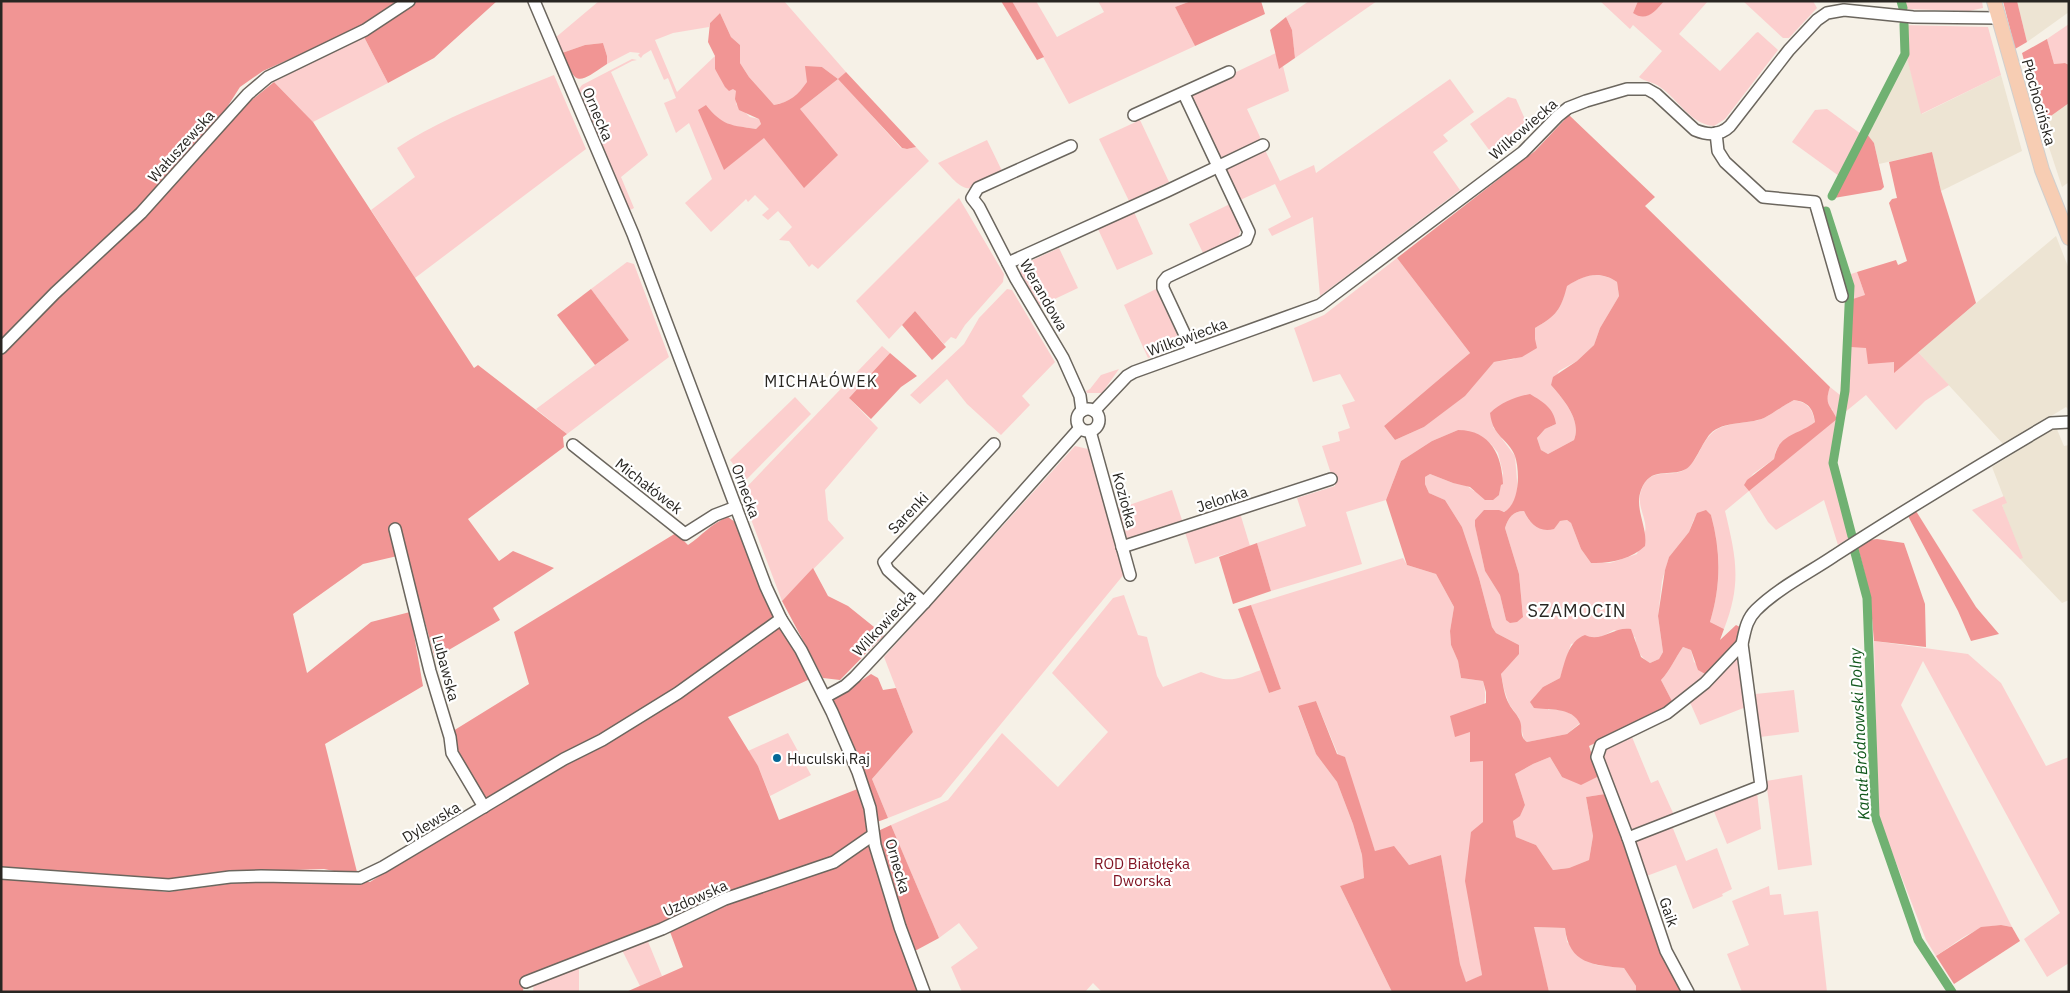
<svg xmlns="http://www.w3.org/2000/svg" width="2070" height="993" font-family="'IBM Plex Sans',sans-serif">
<rect width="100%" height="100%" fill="#f6f1e7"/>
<!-- built -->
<g fill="#ede4d3">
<path d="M 2017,1 L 2069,1 L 2069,12 L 2027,42 Z"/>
<path d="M 1906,53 L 1922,114 L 2001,75 L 2022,151 L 1941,191 L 1932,152 L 1879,164 L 1874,143 L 1867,134 L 1893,85 Z"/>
<path d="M 2069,103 L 2069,182 L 2062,187 L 2041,123 Z"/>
<path d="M 2056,236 L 2069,269 L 2069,410 L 2066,407 L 2004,445 L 1918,352 Z"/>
<path d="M 2056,427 L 2064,446 L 2069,445 L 2069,600 L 2062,603 L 2020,559 L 2002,505 L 2006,503 L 1992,467 Z"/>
</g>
<!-- green -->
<g fill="#fccfce" fill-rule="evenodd">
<path d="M 599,1 L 784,1 L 846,72 L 839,79 L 901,148 L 907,149 L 916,147 L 929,161 L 818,269 L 812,264 L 809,267 L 789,241 L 779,240 L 792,227 L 778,211 L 768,220 L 762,215 L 769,209 L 755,195 L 748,202 L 746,199 L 743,202 L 711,232 L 685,203 L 712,179 L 689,123 L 676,133 L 664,103 L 676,98 L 668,78 L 664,80 L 651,50 L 643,55 L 641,58 L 638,55 L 640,53 L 630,52 L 607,64 L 607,56 L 603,43 L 585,45 L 562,53 L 555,38 ZM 720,13 L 731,37 L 740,45 L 740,63 L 749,77 L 774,105 C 798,101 806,83 822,67 L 838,79 L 724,169 L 706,105 C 724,127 728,125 756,129 L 761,124 L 759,119 L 750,117 L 736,104 L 736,91 L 715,69 L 715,56 L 677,92 L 655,40 L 673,33 L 709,27 L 710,23 Z"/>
<path d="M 1012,1 L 1036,1 L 1057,37 L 1104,12 L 1098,1 L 1191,1 L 1175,7 L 1195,46 L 1069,104 Z"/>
<path d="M 1309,1 L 1377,1 L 1295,58 L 1292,30 L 1286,17 Z"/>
<path d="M 1600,1 L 1638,1 L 1633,13 L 1656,10 L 1664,1 L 1708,1 L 1679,34 L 1720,71 L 1756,33 L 1758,32 L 1778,50 L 1725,119 L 1714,126 C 1690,124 1679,100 1660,87 C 1654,82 1645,82 1639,77 L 1662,51 L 1633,25 L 1630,29 Z"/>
<path d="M 1743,1 L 1813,1 L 1817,8 L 1789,38 L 1783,38 Z"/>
<path d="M 1898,1 L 1982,1 L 1983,8 L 1969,11 L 1905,9 L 1899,8 Z"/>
<path d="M 2069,24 L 2069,65 L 2065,63 L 2054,64 L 2047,39 Z"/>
<path d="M 1901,25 L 1988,27 L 2001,75 L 1921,114 L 1906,54 L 1893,85 L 1834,198 L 1828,198 L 1839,176 L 1792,142 L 1815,110 L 1827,109 L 1861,134 L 1903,53 Z"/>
<path d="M 363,35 L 388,83 L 313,122 L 274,82 Z"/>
<path d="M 1276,53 L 1279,68 L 1283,66 L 1289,91 L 1247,109 L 1260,137 L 1259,143 C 1248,148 1228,162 1217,157 L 1191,97 L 1196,91 Z"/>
<path d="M 632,59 L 637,60 L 632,61 L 611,72 L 648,155 L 621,177 L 634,208 L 628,211 L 579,96 L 579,89 L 582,85 Z"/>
<path d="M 554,75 L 586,149 L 415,278 L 371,210 L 415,177 L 397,148 C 445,116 501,97 554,75 Z"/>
<path d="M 1450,79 L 1474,112 L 1443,135 L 1448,141 L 1433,152 L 1460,190 L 1320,296 L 1313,217 L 1272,236 L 1268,229 L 1291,217 L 1275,184 L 1238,201 L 1224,169 L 1265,150 L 1280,181 L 1314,165 L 1316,173 Z"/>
<path d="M 1508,97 L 1516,99 L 1528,126 L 1526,134 L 1495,158 L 1470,124 Z"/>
<path d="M 1140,120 L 1169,182 L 1129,201 L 1099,139 Z"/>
<path d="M 987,140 L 1004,175 C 964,193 968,196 938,163 Z"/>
<path d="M 959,198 L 1004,274 L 1003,282 L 965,325 L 956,339 L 951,337 L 944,344 L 915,311 L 889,339 L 856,301 Z"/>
<path d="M 1230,204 L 1241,229 L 1238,237 L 1203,253 L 1189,224 Z"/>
<path d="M 1823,206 L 1828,207 L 1828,211 L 1848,275 L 1857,272 L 1865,295 L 1866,348 L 1894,362 L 1894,372 L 1918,352 L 1949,385 L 1925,401 L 1896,430 L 1866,395 L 1844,413 L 1835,461 L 1856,536 L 1850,540 L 1849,538 L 1838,545 L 1824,500 L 1776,530 L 1768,522 L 1749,491 L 1725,511 C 1736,557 1742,583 1724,629 L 1710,622 C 1721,586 1721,551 1711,515 L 1694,519 L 1689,532 L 1669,557 L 1662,581 L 1658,616 L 1663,652 L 1659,659 L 1650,663 C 1639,656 1637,650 1635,637 L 1614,630 L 1599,638 L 1571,644 L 1560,678 L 1543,687 L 1548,710 C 1559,709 1575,712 1580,723 L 1567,734 L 1527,742 L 1524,740 L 1519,718 L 1509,704 L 1504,689 L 1501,674 L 1519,645 L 1496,633 L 1492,627 L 1479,578 L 1462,527 L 1445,500 L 1429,493 L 1425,484 L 1425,477 L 1430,474 L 1453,483 L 1464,484 L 1474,491 L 1499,495 L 1503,473 L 1498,453 L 1491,444 L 1475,433 L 1458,430 L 1432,441 L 1401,461 L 1386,500 L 1346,512 L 1362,564 L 1271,591 L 1257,543 L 1306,526 L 1297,498 L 1335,486 L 1322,446 L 1340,441 L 1338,432 L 1350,428 L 1342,405 L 1355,401 L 1340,374 L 1313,382 L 1294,328 L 1324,315 L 1397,258 L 1470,353 L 1384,426 L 1395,440 L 1424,427 L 1464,396 L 1494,362 L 1514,359 L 1535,339 L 1535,328 C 1556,316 1562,309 1566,286 C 1585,275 1598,270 1617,282 L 1619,296 L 1600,328 L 1594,345 L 1577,361 L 1559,371 L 1551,385 C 1563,399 1582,420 1574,440 L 1548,454 L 1541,450 L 1537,438 L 1545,429 L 1556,424 L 1493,427 L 1515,456 L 1518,493 L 1509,510 L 1475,520 L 1475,525 L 1485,571 L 1500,595 L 1506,620 L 1523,616 L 1519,574 L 1505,528 C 1508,518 1513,511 1524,511 C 1531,527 1538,526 1553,529 L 1560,521 L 1567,520 L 1571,523 L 1581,549 L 1591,563 L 1610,563 L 1637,554 C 1639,547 1644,539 1645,532 C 1648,519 1636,507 1641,491 C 1650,463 1674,481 1688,467 C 1698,459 1701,444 1710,435 C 1724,420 1747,425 1764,418 C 1774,413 1784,405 1794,400 C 1808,403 1812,408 1815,422 L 1776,450 L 1774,459 L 1753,474 L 1744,485 L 1833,410 C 1824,403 1827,397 1830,387 L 1840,395 L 1847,295 L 1846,283 L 1823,212 Z"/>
<path d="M 1134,212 L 1153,254 L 1117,270 L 1098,229 Z"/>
<path d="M 1059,248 L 1078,288 L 1040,306 L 1020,273 L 1024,264 Z"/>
<path d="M 627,262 L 634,264 L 669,357 L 567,434 L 536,409 L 629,340 L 591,289 Z"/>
<path d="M 1007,289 L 1012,290 L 1055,362 L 1022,396 L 1030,405 L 1001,435 L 967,404 L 947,379 L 920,404 L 910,395 L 964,344 L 979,318 Z"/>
<path d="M 1156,289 L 1180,340 L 1176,348 L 1174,342 L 1168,344 L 1170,350 L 1148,358 L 1124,305 Z"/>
<path d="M 882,346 L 890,353 L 849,398 L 878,428 L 825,490 L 828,520 L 844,538 L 782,601 L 741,493 Z"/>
<path d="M 1119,369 L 1102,393 L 1087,393 L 1086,391 L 1090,389 L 1101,375 Z"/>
<path d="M 795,397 L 811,414 L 746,480 L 730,460 Z"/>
<path d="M 1075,446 L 1088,449 L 1125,573 L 941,797 L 888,818 L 872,779 L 913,732 L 884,657 Z"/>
<path d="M 1172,490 L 1183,523 L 1131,540 C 1120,535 1118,520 1115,510 Z"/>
<path d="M 2004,496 L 2007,503 L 2002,505 L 2023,558 L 2020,559 L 1972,510 Z"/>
<path d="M 1240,513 L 1250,546 L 1195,564 L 1185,532 Z"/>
<path d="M 1403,558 L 1407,565 L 1436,574 L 1454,607 L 1450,631 L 1451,645 L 1458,661 L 1461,678 L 1483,681 C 1489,705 1481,712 1470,732 L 1483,760 L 1483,822 L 1466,881 L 1482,975 L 1466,983 L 1460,964 L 1441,855 L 1409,865 L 1375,851 L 1360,808 L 1316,701 L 1298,707 L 1316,754 L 1337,782 L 1353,824 L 1362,855 L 1364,878 L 1340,886 L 1392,992 L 1102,992 L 1093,983 L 1085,992 L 962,992 L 951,967 L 978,948 L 959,923 L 939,938 L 891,825 L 948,800 L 1002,733 L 1058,787 L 1108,732 L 1052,673 L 1113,598 L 1124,595 L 1138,635 L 1147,637 L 1157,676 L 1163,687 L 1201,672 C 1230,683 1232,681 1261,670 L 1269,693 L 1281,689 L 1251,605 Z"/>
<path d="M 1874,641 L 1968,654 L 2001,683 L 2046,766 L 2069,757 L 2069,963 L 2047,977 L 2024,939 L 2060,913 L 1923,661 L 1901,705 L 2012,927 C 1980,920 1961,940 1936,956 L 1926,940 L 1878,816 Z"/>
<path d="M 1683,647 L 1691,650 L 1694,662 L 1709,676 L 1673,703 L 1661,680 C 1670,671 1675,658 1683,647 Z"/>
<path d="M 1738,657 L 1740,658 L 1746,707 L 1700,725 L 1689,700 Z"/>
<path d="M 1794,690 L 1799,732 L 1760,737 L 1755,694 Z"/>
<path d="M 788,733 L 811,775 L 770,796 L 758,766 L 748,751 Z"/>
<path d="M 1632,737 L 1651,783 L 1658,780 L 1674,815 L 1629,832 L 1601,753 L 1605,746 L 1623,742 Z"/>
<path d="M 1550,757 L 1562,777 L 1599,776 L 1605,794 L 1586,797 L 1593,836 L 1589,860 L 1569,868 L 1553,870 L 1536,845 L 1516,837 L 1513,821 L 1520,815 L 1525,805 L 1515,774 L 1533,764 Z"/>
<path d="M 1802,775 L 1812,865 L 1778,870 L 1766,781 Z"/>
<path d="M 1757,792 L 1761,829 L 1727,844 L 1713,809 Z"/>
<path d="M 1672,826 L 1686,861 L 1717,848 L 1732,889 L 1722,894 L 1723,896 L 1693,909 L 1676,865 L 1644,877 L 1633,842 Z"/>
<path d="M 1769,886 L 1770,895 L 1781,894 L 1784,915 L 1818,911 L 1827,992 L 1742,992 L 1727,954 L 1749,945 L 1732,901 Z"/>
<path d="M 1533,927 L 1565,928 L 1567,942 L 1596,965 L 1624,968 L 1636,986 L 1636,992 L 1549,992 Z"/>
<path d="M 647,939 L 662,976 L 640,986 L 621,948 Z"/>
<path d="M 579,965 L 579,992 L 533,992 L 534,982 Z"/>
</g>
<!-- forest -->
<g fill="#f19594">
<path d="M 1,1 L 399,1 L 355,30 L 263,71 L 240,87 L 217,123 L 144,202 L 1,342 Z"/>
<path d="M 417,1 L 497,1 L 434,58 L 388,83 L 363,35 L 394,18 Z"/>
<path d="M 1001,1 L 1012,1 L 1044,57 L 1037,60 Z"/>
<path d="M 1191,1 L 1261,1 L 1265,14 L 1195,46 L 1175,7 Z"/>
<path d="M 1638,1 L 1664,1 C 1655,12 1646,22 1633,13 Z"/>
<path d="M 2003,1 L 2017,1 L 2027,42 L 2015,49 Z"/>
<path d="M 720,13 L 731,37 L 740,45 L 740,63 L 749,77 L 774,105 C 790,102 798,95 807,82 L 805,66 L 822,67 L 838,79 L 846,72 L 916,147 L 907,149 L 902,148 L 838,79 L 800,109 L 838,155 L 804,188 L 764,138 L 724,170 L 698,110 L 706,105 C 723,126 730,125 756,129 L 761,124 L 759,119 L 739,110 L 735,99 L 736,91 L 733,89 L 729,91 L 725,87 L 715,69 L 715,56 L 708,42 L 710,23 Z"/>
<path d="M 1286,17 L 1292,30 L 1295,58 L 1279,69 L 1270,30 Z"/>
<path d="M 2047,39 L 2054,64 L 2065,63 L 2069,65 L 2069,103 L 2041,123 L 2022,53 Z"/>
<path d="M 603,43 L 607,56 L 607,64 C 577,84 577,87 562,53 L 585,45 Z"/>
<path d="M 274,82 L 313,122 L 474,368 L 478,365 L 567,434 L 563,437 L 564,447 L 468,519 L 499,561 L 513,551 L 554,568 L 493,608 L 500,620 L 435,658 L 406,554 L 363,564 L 293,614 L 307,673 L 371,622 L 410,612 L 423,686 L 325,744 L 358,876 L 324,869 L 226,872 L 164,881 L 1,871 L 1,355 L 237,112 Z"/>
<path d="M 1569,115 L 1655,197 L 1645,206 L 1830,387 C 1824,405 1830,404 1837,419 L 1749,491 L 1744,485 L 1747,480 L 1774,459 C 1779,433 1797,436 1815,422 C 1813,408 1808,402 1794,400 C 1784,405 1774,413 1764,418 C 1747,425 1724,420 1710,434 C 1702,443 1695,464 1686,469 C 1669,478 1651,465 1641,490 C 1634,509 1648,527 1645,546 C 1631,559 1610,564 1591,563 L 1581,549 L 1571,523 L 1567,520 L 1560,521 L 1554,529 C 1539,533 1530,524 1524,511 C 1513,511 1508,518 1505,528 L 1519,574 L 1523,617 L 1517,622 L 1510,623 L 1506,620 L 1500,595 L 1485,571 L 1475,526 L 1475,520 L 1484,510 L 1499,510 L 1504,512 C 1520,504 1520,471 1515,456 C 1508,438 1493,438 1490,413 C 1502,402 1515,397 1530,394 C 1543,402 1554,408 1556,424 L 1545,429 L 1537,438 L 1541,450 L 1548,454 L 1574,440 C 1582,420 1563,399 1551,385 L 1553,377 L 1577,361 L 1594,345 L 1600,328 L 1619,296 L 1617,282 C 1599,270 1585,275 1567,286 C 1561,310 1556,316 1535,328 L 1535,339 L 1537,348 L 1522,357 L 1494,362 L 1465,396 L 1424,427 L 1395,440 L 1384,426 L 1470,353 L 1397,258 L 1535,151 Z"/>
<path d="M 1867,134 L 1874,143 L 1884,187 L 1881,190 L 1834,198 Z"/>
<path d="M 1932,152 L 1941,191 L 1976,303 L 1894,373 L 1894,362 L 1868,364 L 1866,348 L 1851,347 L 1853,299 L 1865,295 L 1857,272 L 1896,260 L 1898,265 L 1907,261 L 1889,203 L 1892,199 L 1897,198 L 1889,162 Z"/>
<path d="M 591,289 L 629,340 L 595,365 L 557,315 Z"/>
<path d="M 915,311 L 946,347 L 932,360 L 902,325 Z"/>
<path d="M 890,353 L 917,376 L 901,387 L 871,419 L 849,398 Z"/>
<path d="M 1458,430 C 1491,430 1502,456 1503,484 L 1501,485 L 1499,495 L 1493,500 L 1485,500 L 1470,487 L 1453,483 L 1430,474 L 1425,477 L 1425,484 L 1429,493 L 1445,500 L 1462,527 L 1479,578 L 1492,627 L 1496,633 L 1519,645 L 1519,654 L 1501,674 C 1503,684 1504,695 1509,704 C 1512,710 1518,715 1520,721 C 1523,729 1519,737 1527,742 L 1567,734 L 1580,724 C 1573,707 1548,710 1534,708 L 1530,702 L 1543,687 L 1560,678 C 1565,662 1568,641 1585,635 C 1601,643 1614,626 1631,629 L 1641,657 L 1650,663 L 1659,659 L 1663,652 L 1658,616 L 1665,570 L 1669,557 L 1689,532 L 1697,513 L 1706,510 L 1711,515 C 1721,551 1721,586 1710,622 L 1724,629 L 1720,640 L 1736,625 L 1740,627 L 1741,642 L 1709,676 L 1698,670 L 1691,650 L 1683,647 C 1675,658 1670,671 1661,680 L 1673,703 L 1642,721 L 1589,746 L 1599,776 L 1581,785 L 1562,777 L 1550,757 L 1533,764 L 1515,774 L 1525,805 L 1520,816 L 1513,821 L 1516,837 L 1536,845 L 1553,870 L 1569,868 L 1589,860 L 1593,836 L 1586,797 L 1605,794 L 1649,915 L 1681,992 L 1636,992 L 1636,986 L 1624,968 C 1593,965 1569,964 1565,928 L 1534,927 L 1549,992 L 1392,992 L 1340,886 L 1364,878 L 1362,855 L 1353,824 L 1337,782 L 1316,754 L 1298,706 L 1316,701 L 1337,754 L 1345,757 L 1375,851 L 1394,846 L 1409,865 L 1441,855 L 1460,964 L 1466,982 L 1482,975 L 1465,881 L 1471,832 L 1483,822 L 1483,761 L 1470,762 L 1470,732 L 1455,737 L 1450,716 L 1486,703 L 1486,692 L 1483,681 L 1461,678 L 1458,661 L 1451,645 L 1450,631 L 1454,607 L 1436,574 L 1407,565 L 1386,500 L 1401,461 L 1432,441 Z"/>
<path d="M 1916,511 L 1976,607 L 1999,634 L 1971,641 L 1958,611 L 1908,516 Z"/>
<path d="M 728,517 L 735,522 L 775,617 L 810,679 L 728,717 L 758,766 L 779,820 L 860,788 L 869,828 L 865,839 L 842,853 L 667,925 L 524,980 L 523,992 L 1,992 L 1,879 L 51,880 L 168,892 L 242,882 L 370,882 L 487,808 L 456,746 L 453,731 L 529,684 L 514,632 L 676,533 L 688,545 C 703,535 710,524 728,517 Z"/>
<path d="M 1877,539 L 1904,543 L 1925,604 L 1926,647 L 1874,641 L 1870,595 L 1858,547 L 1869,540 Z"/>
<path d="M 1257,543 L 1271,591 L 1233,604 L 1219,557 Z"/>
<path d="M 813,568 L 828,596 L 848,606 L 884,635 L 840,680 L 823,678 L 782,601 Z"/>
<path d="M 1251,605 L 1281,689 L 1269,693 L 1238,609 Z"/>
<path d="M 871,674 L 878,678 L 883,690 L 896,688 L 913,732 L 872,779 L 888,818 L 877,822 L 834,710 L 834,699 Z"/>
<path d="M 891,825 L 939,938 L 913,952 L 879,846 L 878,831 Z"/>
<path d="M 867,845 L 872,846 L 921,992 L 626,992 L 683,967 L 669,929 Z"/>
<path d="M 2001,925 L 2012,927 L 2020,941 L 1954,984 L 1936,956 L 1981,927 Z"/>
</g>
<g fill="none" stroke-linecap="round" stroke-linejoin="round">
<!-- canal -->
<g stroke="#70b172" stroke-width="9">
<path d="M 1901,1 L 1903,8"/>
<path d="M 1832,196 L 1905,54 L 1904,24"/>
<path d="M 1826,211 L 1850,286 L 1845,391 L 1833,463 L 1852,536"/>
<path d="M 1854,549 L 1867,598 L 1875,816 L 1918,940 L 1952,992"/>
</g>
<defs>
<g id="minor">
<path d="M 534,1 L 633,234 L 766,587 L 781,619 L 801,650 L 832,712 L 858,772 L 870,808 L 875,845 L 900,927 L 924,992"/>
<path d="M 1184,94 L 1249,232 L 1246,240 L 1167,277 L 1163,282 L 1163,288 L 1192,350"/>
<path d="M 1134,115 L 1229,72"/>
<path d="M 1716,133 L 1718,151 L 1725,162 L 1763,197 L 1815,202 L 1842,296"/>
<path d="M 1071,146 L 978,188 L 972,198 L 979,207 L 1016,279 L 1063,358 L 1080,396 L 1082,411"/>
<path d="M 1008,263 L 1167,191 L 1263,145"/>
<path d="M 1,348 L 55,293 L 141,213 L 248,94 L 268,77 L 365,30 L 409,1"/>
<circle cx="1088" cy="420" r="11"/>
<path d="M 1094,411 L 1127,376 L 1134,372 L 1320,305 L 1523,152 L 1558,116 L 1568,108 L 1586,101 L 1627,89 L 1647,89 L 1656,94 L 1695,130 C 1707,135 1720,136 1730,126 L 1789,50 L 1817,20 L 1827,13 L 1844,10 L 1913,17 L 1998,18"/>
<path d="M 1090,431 L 1130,575"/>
<path d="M 573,445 L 685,534 L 715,515 L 736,507"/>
<path d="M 395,529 L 430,671 L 450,737 L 452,753 L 484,807"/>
<path d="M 1122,547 L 1331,479"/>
<path d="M 924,603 L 888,570 L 884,562 L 994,444"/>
<path d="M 825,697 L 845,686 L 855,677 L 924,603 L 1080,428"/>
<path d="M 1628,838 L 1761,786 L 1742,644 C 1745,631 1746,620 1756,610 C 1778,588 1809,573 1834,556 C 1905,510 1978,466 2051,423 L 2069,422"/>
<path d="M 1,873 L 169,885 L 230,877 L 261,876 L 360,878 L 383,867 L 564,759 L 602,740 L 678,693 L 781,619"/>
<path d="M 526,982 L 662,929 L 725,899 L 834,862 L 873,835"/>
<path d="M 1688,992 L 1666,951 L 1628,838 L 1597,757 L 1601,745 L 1667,713 L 1705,683 L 1742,644"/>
</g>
<path id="major" d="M 1994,1 L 2042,170 L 2069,238"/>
</defs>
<!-- minor casing -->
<use href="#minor" stroke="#6b665e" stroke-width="14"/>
<!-- major casing -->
<use href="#major" stroke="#d0cfce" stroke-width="16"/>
<!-- minor -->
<use href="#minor" stroke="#fff" stroke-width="11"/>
<!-- major -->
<use href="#major" stroke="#f7cdb3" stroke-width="14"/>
</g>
<!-- markers -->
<circle fill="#056897" stroke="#fff" stroke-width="2" cx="777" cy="758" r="5"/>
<g text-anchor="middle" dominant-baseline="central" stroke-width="4.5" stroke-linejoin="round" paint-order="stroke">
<!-- street labels -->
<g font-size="15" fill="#282622" stroke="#fff">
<text transform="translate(2039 102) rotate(74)">Płochocińska</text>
<text transform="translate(598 114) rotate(67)">Ornecka</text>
<text transform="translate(1523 129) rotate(-41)">Wilkowiecka</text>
<text transform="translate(181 146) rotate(-48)">Wałuszewska</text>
<text transform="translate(1044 295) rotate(60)">Werandowa</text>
<text transform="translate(1187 337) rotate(-20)">Wilkowiecka</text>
<text transform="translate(649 486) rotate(38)">Michałówek</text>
<text transform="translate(746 491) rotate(70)">Ornecka</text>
<text transform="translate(1222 499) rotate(-18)">Jelonka</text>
<text transform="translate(1125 500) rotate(75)">Koziołka</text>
<text transform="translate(908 513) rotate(-46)">Sarenki</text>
<text transform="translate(884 623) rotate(-47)">Wilkowiecka</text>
<text transform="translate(446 668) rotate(75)">Lubawska</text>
<text transform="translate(431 822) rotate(-31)">Dylewska</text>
<text transform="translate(898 866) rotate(74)">Ornecka</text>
<text transform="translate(695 898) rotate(-24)">Uzdowska</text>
<text transform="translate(1669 912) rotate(71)">Gaik</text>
</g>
<!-- poi labels -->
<g font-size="15" fill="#282622" stroke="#fff" text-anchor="start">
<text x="787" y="758">Huculski Raj</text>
</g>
<!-- park labels -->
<g font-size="15" fill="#811423" stroke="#fff">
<text x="1142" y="863">ROD Białołęka<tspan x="1142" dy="17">Dworska</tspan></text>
</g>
<!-- neighbourhood labels -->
<g font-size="16" letter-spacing="1" fill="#282622" stroke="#fff">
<text x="821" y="381">MICHAŁÓWEK</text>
</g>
<!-- water labels -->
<g font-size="16" font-style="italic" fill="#11571b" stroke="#fff">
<text transform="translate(1859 734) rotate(-93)">Kanał Bródnowski Dolny</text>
</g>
<!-- quarter labels -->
<g font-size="18" letter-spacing="1" fill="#282622" stroke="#fff">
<text x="1577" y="610">SZAMOCIN</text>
</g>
</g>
<!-- border -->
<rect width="2070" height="993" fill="none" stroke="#282622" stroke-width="5"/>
</svg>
